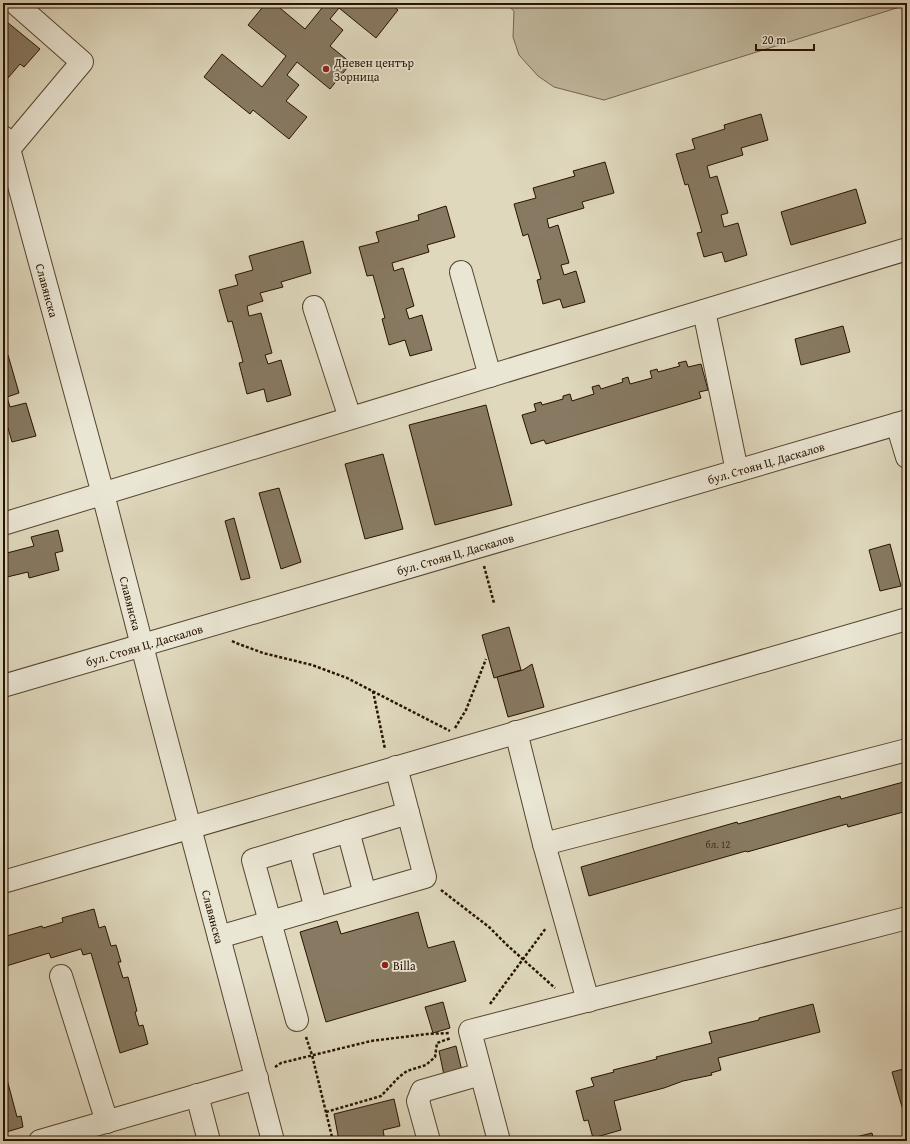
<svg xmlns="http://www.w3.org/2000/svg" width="910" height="1144" font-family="'Gentium Book Plus',serif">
<rect width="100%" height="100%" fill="#dfd8bd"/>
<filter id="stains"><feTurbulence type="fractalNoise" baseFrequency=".005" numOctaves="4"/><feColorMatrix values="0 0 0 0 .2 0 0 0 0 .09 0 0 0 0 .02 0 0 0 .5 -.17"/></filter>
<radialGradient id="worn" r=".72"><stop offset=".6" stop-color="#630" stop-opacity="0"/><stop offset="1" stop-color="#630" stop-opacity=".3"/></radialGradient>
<!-- green -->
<path fill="#c0b79d" stroke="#74654e" d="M 505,3 L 903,3 L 903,6 L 604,100 L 554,87 L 538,76 L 519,55 L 513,37 L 514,11 Z"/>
<!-- building -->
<g fill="#877962" stroke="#281300">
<path d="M 266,3 L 274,3 L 305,29 L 326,3 L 389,3 L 398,10 L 376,38 L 339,8 L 330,19 L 343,30 L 330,46 L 351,63 L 330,89 L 297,62 L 287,75 L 299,85 L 286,101 L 307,117 L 289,139 L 253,110 L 250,114 L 204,77 L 222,54 L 262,87 L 286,56 L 248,25 Z"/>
<path d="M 7,22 L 40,49 L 24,67 L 20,64 L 8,78 L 3,73 L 3,27 Z"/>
<path d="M 761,114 L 768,140 L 741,148 L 743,155 L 707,166 L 710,178 L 717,176 L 728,213 L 721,215 L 724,227 L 738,223 L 747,255 L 725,262 L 722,252 L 704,257 L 697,233 L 702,232 L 688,184 L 685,185 L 676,154 L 695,149 L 692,139 L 725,129 L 724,125 Z"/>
<path d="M 605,162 L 614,193 L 582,202 L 584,208 L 547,219 L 549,228 L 558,225 L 569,263 L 561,265 L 564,275 L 576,271 L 585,302 L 563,308 L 560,299 L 543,304 L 537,280 L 541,279 L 528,234 L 523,236 L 514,204 L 536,198 L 533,188 L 575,176 L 573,171 Z"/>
<path d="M 856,189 L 866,223 L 791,245 L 781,212 Z"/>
<path d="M 446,206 L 455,237 L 427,245 L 429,252 L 392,263 L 394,271 L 403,268 L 414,306 L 406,309 L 409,319 L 422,315 L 432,350 L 410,356 L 405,340 L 389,345 L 382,319 L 385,318 L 373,275 L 367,276 L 359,247 L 379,242 L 376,232 L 419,220 L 418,215 Z"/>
<path d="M 303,241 L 311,273 L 281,282 L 283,287 L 260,293 L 263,301 L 247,306 L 249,316 L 261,313 L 272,353 L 265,355 L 268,364 L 281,360 L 291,395 L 267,402 L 264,389 L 247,394 L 239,363 L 243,362 L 232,321 L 228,322 L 219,290 L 238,285 L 235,275 L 253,270 L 249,256 Z"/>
<path d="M 843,326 L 850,352 L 801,365 L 795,339 Z"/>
<path d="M 8,355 L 19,393 L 7,397 L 10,407 L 26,403 L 36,436 L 12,442 L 8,428 L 3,430 L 3,356 Z"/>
<path d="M 686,361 L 688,367 L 701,364 L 708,390 L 699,392 L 701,398 L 546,444 L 544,440 L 531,444 L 522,415 L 536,411 L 534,404 L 541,402 L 542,405 L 563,399 L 563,396 L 570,394 L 572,401 L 594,394 L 592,387 L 599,385 L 601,389 L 623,382 L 622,379 L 628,377 L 630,384 L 652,378 L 650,371 L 657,369 L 658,372 L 680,366 L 678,363 Z"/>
<path d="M 486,405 L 512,505 L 435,525 L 409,425 Z"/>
<path d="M 383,454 L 403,529 L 365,539 L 345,464 Z"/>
<path d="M 279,488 L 301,562 L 281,569 L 259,493 Z"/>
<path d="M 234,518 L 250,578 L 241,580 L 225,521 Z"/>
<path d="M 58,530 L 63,551 L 55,553 L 59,570 L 29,578 L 28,572 L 3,578 L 3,554 L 34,546 L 31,537 Z"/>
<path d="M 890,544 L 901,586 L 880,591 L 869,550 Z"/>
<path d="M 509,627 L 521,670 L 494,678 L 482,635 Z"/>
<path d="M 532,664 L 544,707 L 508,717 L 497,677 L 523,670 Z"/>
<path d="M 907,781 L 907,811 L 848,827 L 847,824 L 747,852 L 746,851 L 589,896 L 581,867 L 737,822 L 738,824 L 840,796 L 841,799 Z"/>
<path d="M 94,909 L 99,928 L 105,926 L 111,946 L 116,945 L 121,962 L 118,962 L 123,978 L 128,977 L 137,1011 L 135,1012 L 139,1026 L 143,1025 L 148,1044 L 120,1053 L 91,953 L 83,955 L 81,949 L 51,958 L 49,953 L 3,967 L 3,937 L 42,926 L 43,928 L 63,922 L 62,918 Z"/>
<path d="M 418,912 L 428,948 L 454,941 L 466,981 L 326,1022 L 300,932 L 337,921 L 341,934 Z"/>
<path d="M 443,1002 L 450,1028 L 433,1033 L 425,1007 Z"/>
<path d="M 813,1004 L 820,1032 L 718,1058 L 721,1070 L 711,1073 L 712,1075 L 683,1081 L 664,1088 L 614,1101 L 621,1130 L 593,1138 L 588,1120 L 584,1121 L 576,1091 L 594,1086 L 591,1078 L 614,1072 L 613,1070 L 657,1059 L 656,1057 L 712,1043 L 709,1032 L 759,1020 L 759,1018 Z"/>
<path d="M 456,1046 L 463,1075 L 445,1080 L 439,1051 Z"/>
<path d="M 907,1068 L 907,1105 L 902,1107 L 892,1072 Z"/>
<path d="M 3,1072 L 5,1072 L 17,1117 L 21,1116 L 23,1127 L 3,1133 Z"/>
<path d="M 394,1099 L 400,1126 L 383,1130 L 385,1141 L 339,1141 L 334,1114 Z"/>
<path d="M 872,1133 L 874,1141 L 848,1141 L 847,1139 Z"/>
</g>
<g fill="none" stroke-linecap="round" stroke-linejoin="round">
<defs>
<g id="minor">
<path id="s1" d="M 3,137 L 8,145 L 103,494 L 155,696 L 273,1141"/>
<path d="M 9,149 L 82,62 L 15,3"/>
<path d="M 461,272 L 490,376"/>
<path d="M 314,307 L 350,418"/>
<path d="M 704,311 L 737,471"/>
<path d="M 897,424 L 907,457"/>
<path d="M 3,524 L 907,249"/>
<path id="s2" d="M 3,686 L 907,421"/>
<path d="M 516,732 L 544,844 L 588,1001"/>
<path d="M 348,831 L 365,894"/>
<path d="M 544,844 L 907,750"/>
<path d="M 299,846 L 316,909"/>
<path d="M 3,882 L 907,619"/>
<path d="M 219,937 L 425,877 L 396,767"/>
<path d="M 61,976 L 107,1122"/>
<path d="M 297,1020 L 253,860 L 408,813"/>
<path d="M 197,1095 L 209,1141"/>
<path d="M 40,1141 L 257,1078"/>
<path d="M 429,1141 L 418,1101 L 422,1091 L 481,1074"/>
<path d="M 499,1141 L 470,1031 L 907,918"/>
</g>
</defs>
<!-- minor casing -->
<use href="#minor" stroke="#56442f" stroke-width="24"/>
<!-- path -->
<g stroke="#281300" stroke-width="2.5" stroke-dasharray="3 2" stroke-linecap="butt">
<path d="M 484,566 L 494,603"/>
<path d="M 232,641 L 236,643 L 263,653 L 312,665 L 347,678 L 450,731"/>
<path d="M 373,691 L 385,749"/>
<path d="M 455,728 L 466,710 L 486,659"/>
<path d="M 441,890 L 489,927 L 507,945 L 555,988"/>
<path d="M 490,1004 L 546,928"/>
<path d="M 306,1037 L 312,1055 L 333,1141"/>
<path d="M 275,1067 L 281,1063 L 371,1041 L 427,1034 L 450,1033"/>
<path d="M 326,1112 L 381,1096 L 399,1077 L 407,1071 L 426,1065 L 435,1057 L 437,1043 L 451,1038"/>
</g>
<!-- minor -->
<use href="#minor" stroke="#eae6d4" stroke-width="22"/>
</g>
<!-- markers -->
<g fill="#8f2418" stroke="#eae6d4" stroke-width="1.5">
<circle cx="326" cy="69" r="4"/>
<circle cx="385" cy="965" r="4"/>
</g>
<g text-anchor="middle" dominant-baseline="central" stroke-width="3.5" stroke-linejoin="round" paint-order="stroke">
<!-- number labels -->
<g font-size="10" fill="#402c18">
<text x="718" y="844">бл. 12</text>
</g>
<!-- poi labels -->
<g font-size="12" fill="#281300" stroke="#eae6d4" text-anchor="start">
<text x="334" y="62">Дневен център<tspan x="334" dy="14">Зорница</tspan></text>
<text x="393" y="965">Billa</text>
</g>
<!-- street labels -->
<g font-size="12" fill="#281300" stroke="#eae6d4">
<text stroke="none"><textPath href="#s1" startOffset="160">Славянска</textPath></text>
<text stroke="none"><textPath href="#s2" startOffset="795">бул. Стоян Ц. Даскалов</textPath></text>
<text stroke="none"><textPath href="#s2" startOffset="471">бул. Стоян Ц. Даскалов</textPath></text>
<text stroke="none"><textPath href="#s1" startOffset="484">Славянска</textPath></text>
<text stroke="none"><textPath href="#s2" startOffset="147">бул. Стоян Ц. Даскалов</textPath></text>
<text stroke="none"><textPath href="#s1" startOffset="808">Славянска</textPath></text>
</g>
</g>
<!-- margin -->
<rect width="910" height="1144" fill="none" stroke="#dfd8bd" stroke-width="16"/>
<rect x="4" y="4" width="902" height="1136" fill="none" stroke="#281300" stroke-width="2"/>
<rect x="8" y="8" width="894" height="1128" fill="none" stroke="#281300"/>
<!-- scale -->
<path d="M756 44v6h58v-6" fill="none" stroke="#281300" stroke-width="2"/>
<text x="762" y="44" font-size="12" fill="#281300" stroke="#eae6d4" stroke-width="3" paint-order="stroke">20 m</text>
<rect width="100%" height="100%" filter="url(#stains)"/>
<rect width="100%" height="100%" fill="url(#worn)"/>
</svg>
